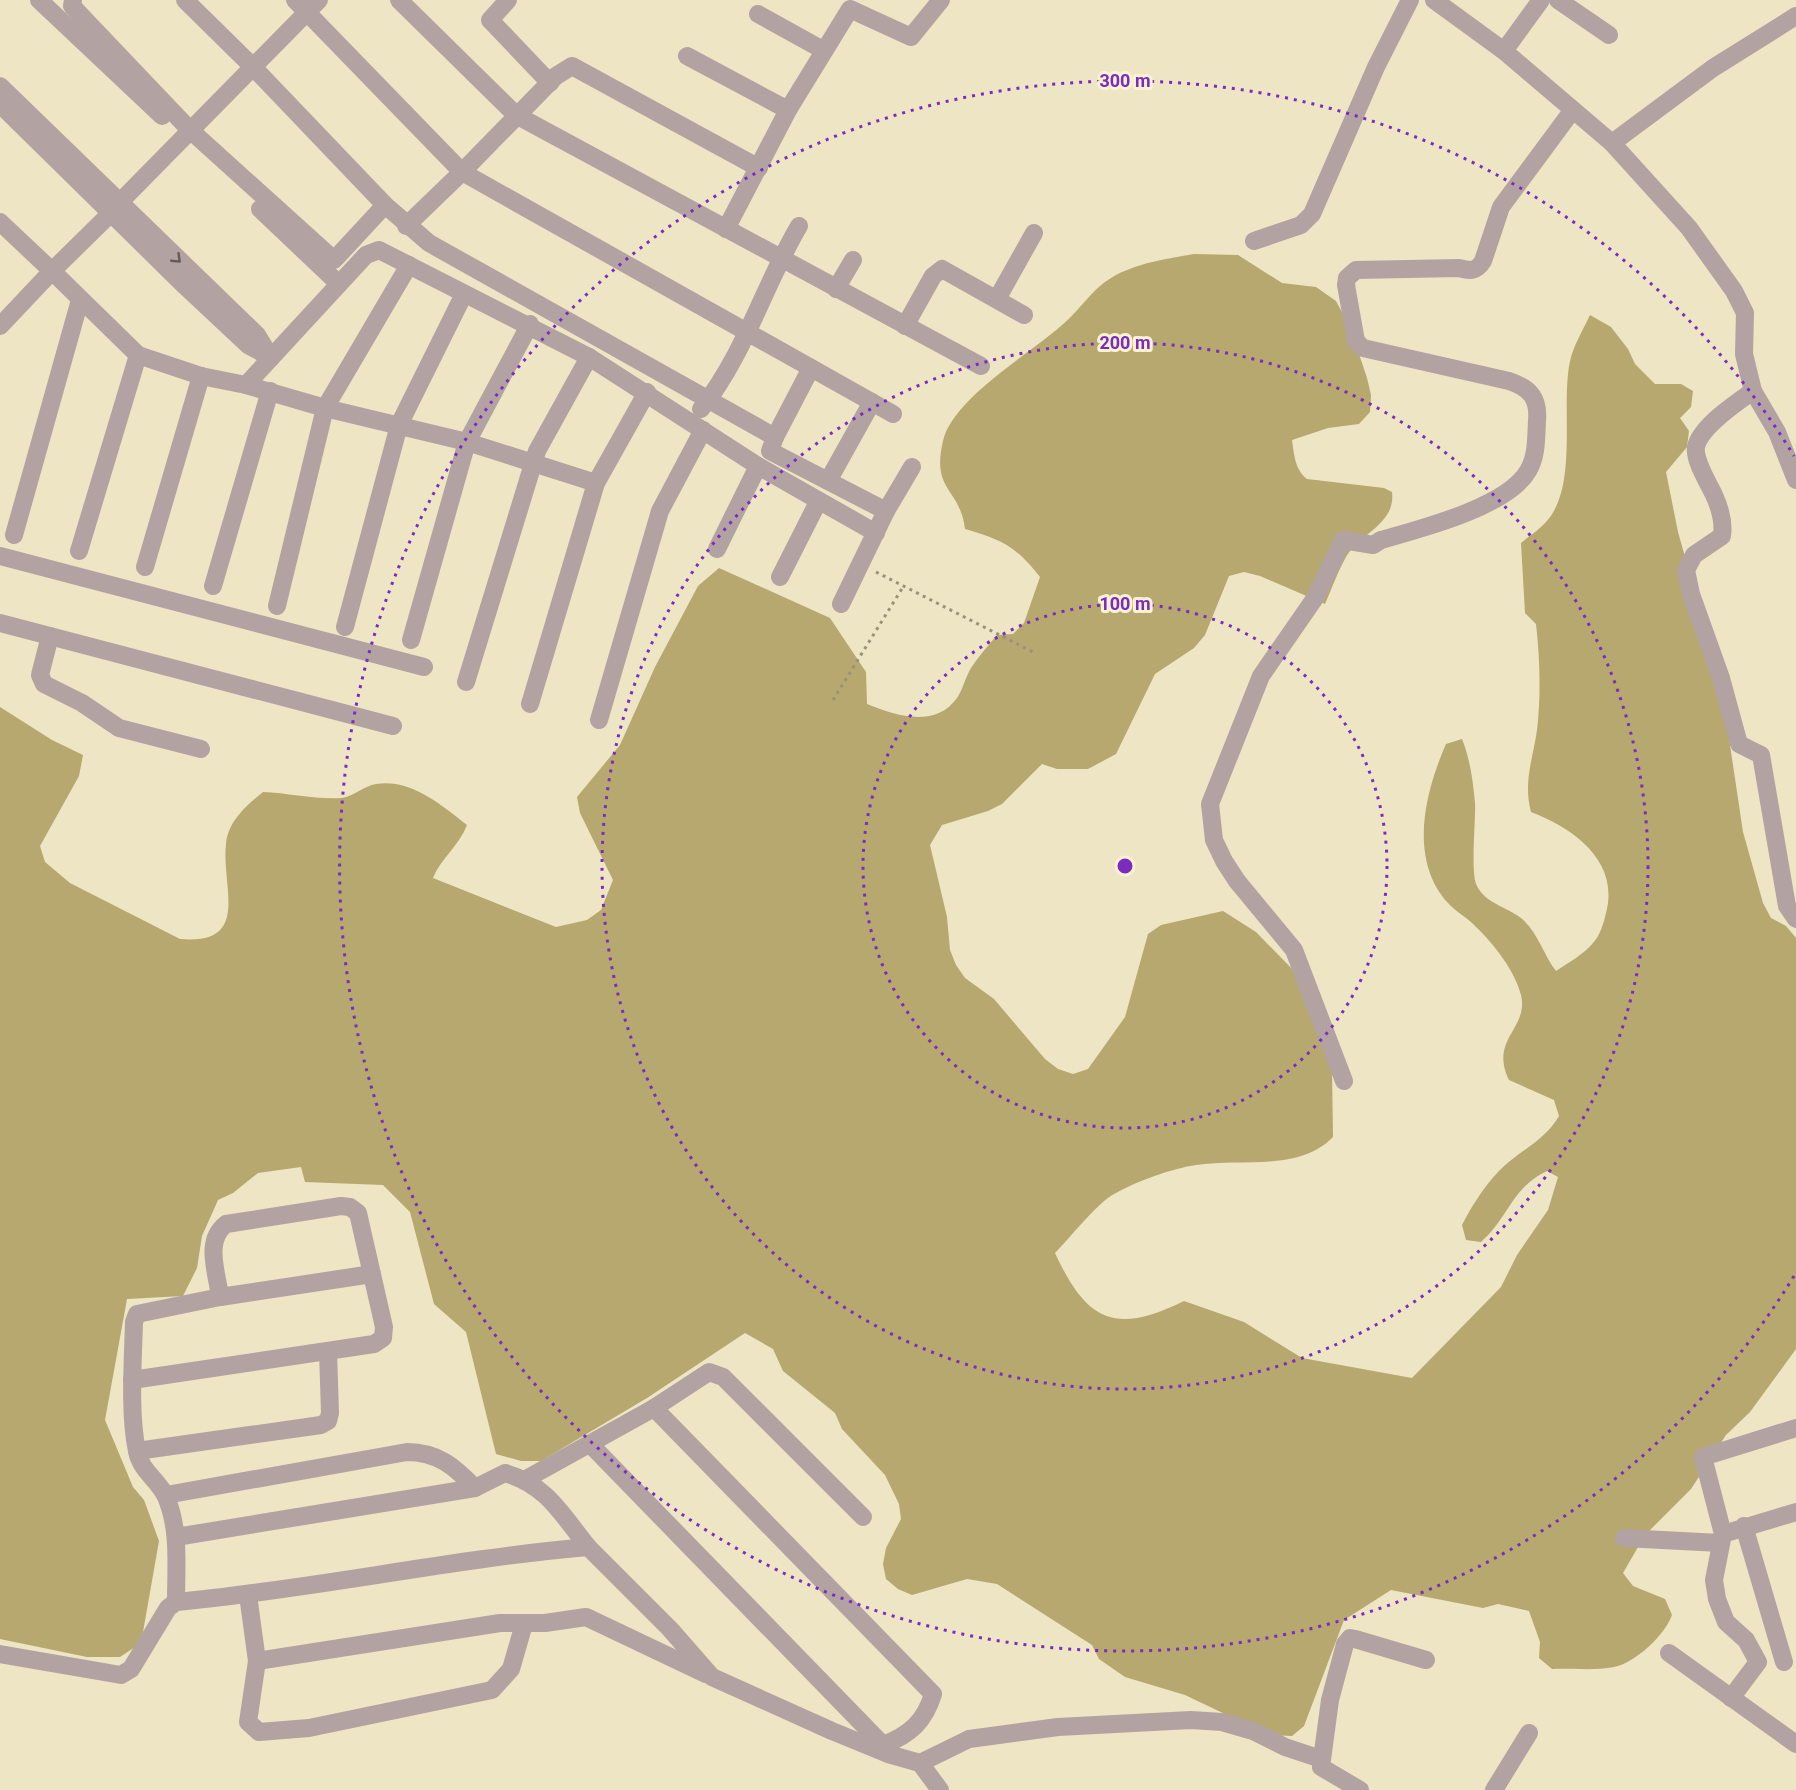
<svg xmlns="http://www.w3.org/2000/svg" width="1796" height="1790" font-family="Roboto,sans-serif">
<rect width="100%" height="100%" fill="#ede5c3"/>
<!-- forest -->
<path fill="#b7a86f" d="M 1194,254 L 1238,255 L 1282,283 L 1316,287 L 1336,301 L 1350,327 L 1367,378 L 1371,395 L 1370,412 L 1359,424 L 1328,428 L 1292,440 C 1294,454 1295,470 1307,479 L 1384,488 L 1392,492 C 1396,524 1360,533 1346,557 C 1338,571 1332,588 1325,604 L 1260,576 L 1244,572 L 1229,576 L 1205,635 L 1194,648 L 1155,674 L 1116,754 L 1088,769 L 1057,769 L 1042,764 L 1002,804 L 988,811 L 942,825 L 930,845 L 947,917 L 950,950 L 956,965 L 965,978 L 994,999 L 1045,1059 L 1058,1069 L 1073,1074 L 1088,1069 L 1125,1017 L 1148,934 L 1161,925 L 1223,911 L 1256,932 L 1298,975 L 1332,1072 L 1333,1137 C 1299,1172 1241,1158 1196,1165 C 1170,1169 1137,1181 1114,1194 C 1097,1203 1070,1238 1055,1253 C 1087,1322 1115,1335 1184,1301 L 1244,1322 L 1302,1358 L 1412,1378 L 1501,1287 L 1517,1255 L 1548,1210 L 1558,1177 L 1547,1171 C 1512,1187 1508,1219 1481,1242 L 1466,1240 L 1462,1225 C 1471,1207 1484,1187 1498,1172 C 1519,1150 1543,1143 1559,1116 L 1554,1100 L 1509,1080 C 1489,1039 1529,1029 1521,995 C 1515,971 1494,944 1476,927 C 1468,918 1456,912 1448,903 C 1408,859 1425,792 1446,744 L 1462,739 C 1470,759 1473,781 1475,803 C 1476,820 1470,874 1477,886 C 1485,903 1507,907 1521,918 C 1538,932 1543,954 1556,971 C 1568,963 1584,954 1593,943 C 1600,936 1604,922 1606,913 C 1620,861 1573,828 1531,812 C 1523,782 1533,759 1537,730 C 1541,696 1540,659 1536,624 L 1525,613 L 1521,543 C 1529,536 1539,530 1546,522 C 1580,485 1559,403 1571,357 C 1575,343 1584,328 1590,315 L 1611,327 L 1628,349 L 1635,364 L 1655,384 L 1681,384 L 1693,391 L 1691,407 L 1680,418 L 1689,431 L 1687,447 L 1666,472 L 1678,532 L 1721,685 L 1743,832 L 1763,903 L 1771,918 L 1786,926 L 1796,938 L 1796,1349 L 1750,1412 L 1726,1435 L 1691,1489 L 1645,1535 L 1623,1573 L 1633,1586 L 1665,1599 L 1672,1615 C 1665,1635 1635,1663 1614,1667 C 1594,1671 1571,1668 1552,1669 L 1539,1658 L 1540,1642 L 1529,1611 L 1498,1604 L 1483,1608 L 1391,1590 L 1344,1620 L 1304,1726 L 1292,1736 L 1269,1735 L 1185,1695 L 1125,1677 L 1099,1659 L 1092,1645 L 997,1584 L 967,1579 L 912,1595 L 898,1589 L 886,1579 L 883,1564 L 886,1548 L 901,1519 L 899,1504 L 885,1475 L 842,1429 L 835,1413 L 783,1371 L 773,1349 L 745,1333 L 647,1398 L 541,1461 L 521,1461 L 496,1454 L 466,1332 L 434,1304 L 410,1212 L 383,1185 L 305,1182 L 301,1167 L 258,1173 L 233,1193 L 218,1200 L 202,1236 L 197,1268 L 183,1296 L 127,1299 L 105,1420 L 133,1487 L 144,1500 L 159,1541 L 143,1632 L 135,1647 L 120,1657 L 87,1657 L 0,1639 L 0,707 L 52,740 L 83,755 L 79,776 L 40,846 L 45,862 L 70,883 L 180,939 C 252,945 221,887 226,844 C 228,821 247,805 263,792 C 289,793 317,800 342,798 C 354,796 364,786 376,784 C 410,778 442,805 467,825 C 459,846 441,858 433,878 L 556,927 L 587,920 L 601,910 L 613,880 L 580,813 L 577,797 L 620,745 L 655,667 L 698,586 L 719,568 L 830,618 L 866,672 L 867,704 C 894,715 935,729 957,698 C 963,689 965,678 971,668 C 978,657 988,646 997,635 L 1013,634 L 1024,623 L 1040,577 C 1017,547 1001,539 965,529 C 960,487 931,492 943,441 C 953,398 1030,354 1062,325 C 1080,310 1091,290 1111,278 C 1135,263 1167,259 1194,254 Z"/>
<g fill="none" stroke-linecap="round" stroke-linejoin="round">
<!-- path -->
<g stroke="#989278" stroke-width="3" stroke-dasharray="3 4.5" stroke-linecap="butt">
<path d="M 876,572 L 1033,652"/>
<path d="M 833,700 L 903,587"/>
</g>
<!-- street -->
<g stroke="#b3a2a2" stroke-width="18">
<path d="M 39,0 L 162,116"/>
<path d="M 73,0 L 72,6 L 189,129 L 334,260 L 385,205"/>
<path d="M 185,0 L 253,67 L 385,205 L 429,243 L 775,437 L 770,451 L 886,511 L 841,604"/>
<path d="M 295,0 L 462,172 L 556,76 L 572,66 L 759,168"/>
<path d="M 399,0 L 516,115 L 981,366"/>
<path d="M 508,0 L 490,20 L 550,83"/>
<path d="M 1434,0 L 1504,51 L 1612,143 L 1713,68 L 1796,16"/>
<path d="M 1558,0 L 1609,35"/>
<path d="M 758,14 L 823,50"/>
<path d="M 1504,51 L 1541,0"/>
<path d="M 687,56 L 788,110"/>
<path d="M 0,86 L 257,335 L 271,358"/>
<path d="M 0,104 L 185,286 L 248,345 L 270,357"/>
<path d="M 1612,143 L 1689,228 L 1734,291 L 1745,313 L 1744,354 L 1753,391 L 1777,432 L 1796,480"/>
<path d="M 119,203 L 319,0"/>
<path d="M 260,209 L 339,284"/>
<path d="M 111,213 L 52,271 L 138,355 L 201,376 L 246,385 L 325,408 L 467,442 L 596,483"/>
<path d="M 0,222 L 52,271 L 0,326"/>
<path d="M 406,226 L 462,172 L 893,414"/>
<path d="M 726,229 L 788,110 L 850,9 L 911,37 L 941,0"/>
<path d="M 1254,241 L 1301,225 L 1312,214 L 1376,67 L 1410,0"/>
<path d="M 836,289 L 853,260"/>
<path d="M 997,299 L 1034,233"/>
<path d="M 905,326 L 933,276 L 942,269 L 1024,315"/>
<path d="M 246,385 L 366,255 L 379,250 L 589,357 L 758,466 L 876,533"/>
<path d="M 1753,391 C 1737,402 1700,427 1696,447 C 1694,461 1708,482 1714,495 C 1720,508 1724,522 1722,536 L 1694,555 L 1686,570 L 1691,594 L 1721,678 L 1739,744 L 1761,755 L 1787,906 L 1796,919"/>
<path d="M 701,409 C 745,354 764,285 799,226"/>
<path d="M 775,437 L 811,368"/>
<path d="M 828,481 L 872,402"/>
<path d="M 886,511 L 912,467"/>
<path d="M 14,535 L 80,300"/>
<path d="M 717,549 L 758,466"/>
<path d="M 79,551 L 138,355"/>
<path d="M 0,556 L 424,667"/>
<path d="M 145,567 L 201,376"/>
<path d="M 780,577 L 818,502"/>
<path d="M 213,586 L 270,391"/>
<path d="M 277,606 L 325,408 L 409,265"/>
<path d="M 0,623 L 393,726"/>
<path d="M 345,627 L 399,425 L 464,294"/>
<path d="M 50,636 L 40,675 L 44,684 L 82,703 L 119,728 L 201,749"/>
<path d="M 411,640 L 467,442 L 530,324"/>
<path d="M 466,682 L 537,451 L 589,357"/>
<path d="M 530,704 L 596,483 L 647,392"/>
<path d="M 599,720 L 660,511 L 703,430"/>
<path d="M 1344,1081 L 1294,950 L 1237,881 L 1224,861 L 1214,840 L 1210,804 L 1261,676 L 1315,598 L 1343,540 L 1373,545 L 1381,540 C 1420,529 1507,507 1528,471 C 1537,456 1536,438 1537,421 C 1539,398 1530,388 1509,381 L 1363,348 L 1356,341 L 1346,285 L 1347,278 L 1356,270 L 1459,268 C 1470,271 1476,272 1483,261 L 1501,207 L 1572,111"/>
<path d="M 132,1380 L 374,1344 L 383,1338 L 384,1327 L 358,1213 L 350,1207 L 341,1206 L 226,1224 C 204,1241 217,1272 220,1297"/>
<path d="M 654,1408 L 933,1694 C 925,1721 910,1735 883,1745"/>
<path d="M 591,1445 L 883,1745 L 887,1753"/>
<path d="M 137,1451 L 321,1425 L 328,1421 L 330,1413 L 328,1351"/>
<path d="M 526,1479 L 654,1408 L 709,1372 L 723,1377 L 863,1517"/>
<path d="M 166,1495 L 407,1452 C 438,1452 455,1467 475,1488"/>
<path d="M 1744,1526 L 1784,1662"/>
<path d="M 1723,1534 L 1703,1457 L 1796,1428"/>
<path d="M 176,1537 L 475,1488 L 505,1473 C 547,1485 562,1515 588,1547"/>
<path d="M 1624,1538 L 1720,1543"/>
<path d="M 248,1595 L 257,1661 L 248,1722 L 259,1732 L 309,1728 L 492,1690 L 511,1669 L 524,1624"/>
<path d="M 176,1602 C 176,1567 180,1529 166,1497 C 159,1480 141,1472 137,1451 C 129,1413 133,1361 134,1322 L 137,1314 L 220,1297 L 372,1274"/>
<path d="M 1669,1653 L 1796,1744"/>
<path d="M 0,1654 L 121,1675 L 131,1669 L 168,1608 L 176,1602 C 314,1589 450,1559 588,1547 L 670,1629 L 712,1677 L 832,1731 L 888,1754 L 920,1763 L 940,1790"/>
<path d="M 257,1661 L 500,1623 L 545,1623 L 586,1617 L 706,1674"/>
<path d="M 1731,1698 L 1758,1662 L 1746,1640 L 1726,1622 L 1717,1599 L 1714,1580 L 1723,1534 L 1796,1512"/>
<path d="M 920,1763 L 969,1739 L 1058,1727 L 1191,1720 L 1222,1722 L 1253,1731 L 1285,1747 L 1321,1759"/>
<path d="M 1360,1790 L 1321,1767 L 1330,1700 L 1345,1644 L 1350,1638 L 1355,1639 L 1426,1660"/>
<path d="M 1494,1790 L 1529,1733"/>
</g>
</g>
<!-- one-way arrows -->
<defs><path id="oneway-chevron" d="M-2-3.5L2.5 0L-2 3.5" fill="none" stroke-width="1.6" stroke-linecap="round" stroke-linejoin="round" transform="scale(1.5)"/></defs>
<use stroke="#655b55" href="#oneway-chevron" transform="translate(177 259) rotate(44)"/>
<!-- distance rings -->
<g fill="none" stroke="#7b2cbf" stroke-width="3" stroke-dasharray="3 6">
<circle cx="1125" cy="866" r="262"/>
<circle cx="1125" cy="866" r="523"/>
<path d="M1794 1276A785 785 0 1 1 1794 456"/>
</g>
<circle cx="1125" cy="866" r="9" fill="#7b2cbf" stroke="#faf2d0" stroke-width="3"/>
<g font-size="18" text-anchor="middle" font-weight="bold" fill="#7b2cbf" stroke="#faf2d0" stroke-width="6" stroke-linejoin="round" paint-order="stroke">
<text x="1125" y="87">300 m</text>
<text x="1125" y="349">200 m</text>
<text x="1125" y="610">100 m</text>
</g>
</svg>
